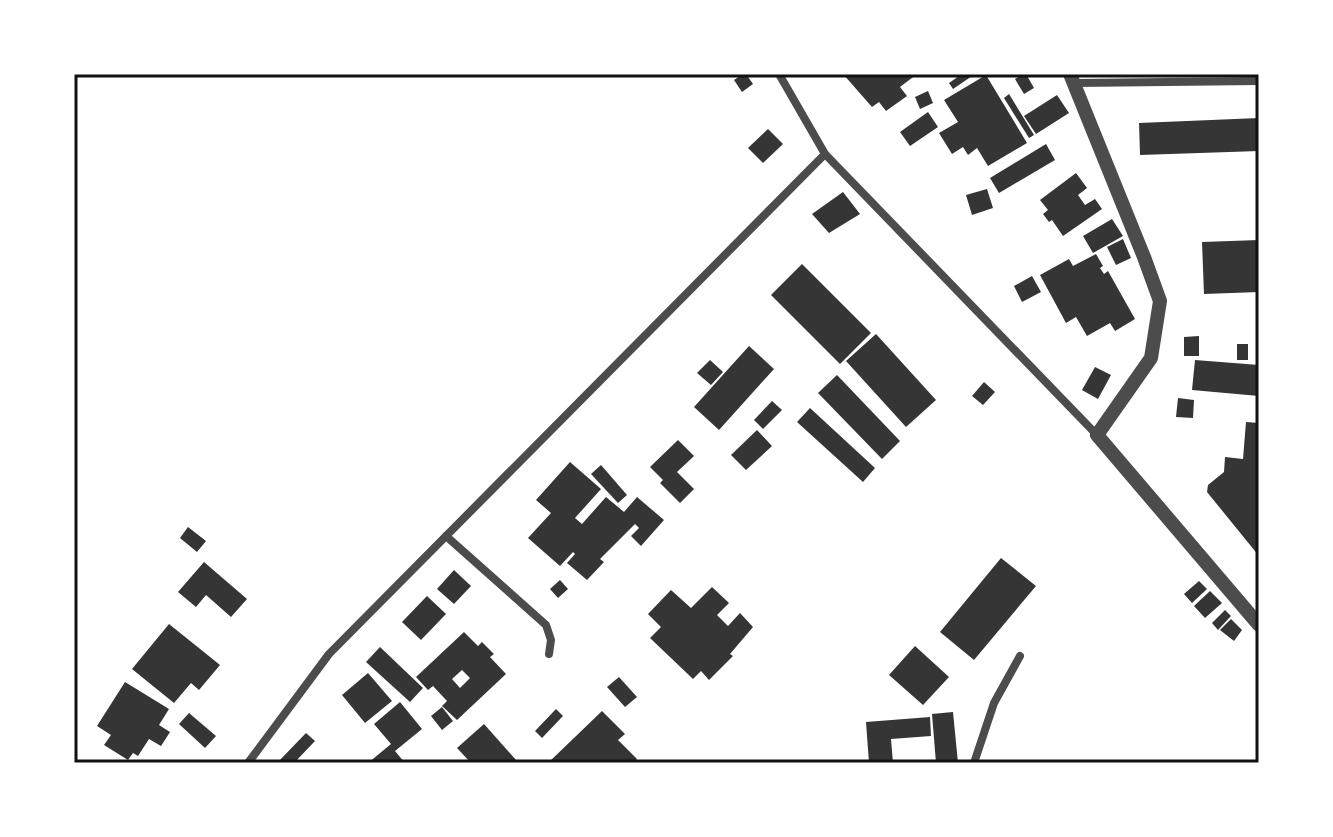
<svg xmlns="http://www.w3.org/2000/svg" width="1333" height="837" font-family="'Fira Sans Condensed',sans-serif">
<rect width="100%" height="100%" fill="#fff"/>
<!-- building -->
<g fill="#353535" fill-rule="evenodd">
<path d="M 743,74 L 746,74 L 753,84 L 742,92 L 734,80 Z"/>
<path d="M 843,74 L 917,74 L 900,87 L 907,96 L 886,111 L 879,102 L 872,107 Z"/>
<path d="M 962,74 L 975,74 L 953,89 L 949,83 Z"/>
<path d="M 1023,74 L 1026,74 L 1034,88 L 1024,94 L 1015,79 Z"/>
<path d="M 986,75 L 1027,143 L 988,166 L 977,148 L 968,155 L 963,147 L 952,154 L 939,133 L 958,122 L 944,100 Z"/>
<path d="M 928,91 L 933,103 L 920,109 L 915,97 Z"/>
<path d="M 1009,94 L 1034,135 L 1029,138 L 1004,98 Z"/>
<path d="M 1057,95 L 1069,113 L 1036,134 L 1024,116 Z"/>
<path d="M 928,112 L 938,127 L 910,146 L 900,132 Z"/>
<path d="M 1259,118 L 1259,151 L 1140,155 L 1139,123 Z"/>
<path d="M 768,129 L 783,144 L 763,163 L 748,148 Z"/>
<path d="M 1046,144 L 1055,160 L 999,193 L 990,178 Z"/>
<path d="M 1076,173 L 1087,188 L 1078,195 L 1085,205 L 1095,199 L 1102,209 L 1063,236 L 1052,220 L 1049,222 L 1043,214 L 1048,210 L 1040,200 Z"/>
<path d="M 987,189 L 993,208 L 972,215 L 966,195 Z"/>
<path d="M 843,192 L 860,214 L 829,233 L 812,214 Z"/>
<path d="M 1112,219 L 1123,236 L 1093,253 L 1083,236 Z"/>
<path d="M 1123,239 L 1131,258 L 1116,265 L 1107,247 Z"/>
<path d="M 1259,240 L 1259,292 L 1204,294 L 1202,242 Z"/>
<path d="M 1096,254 L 1103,266 L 1100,268 L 1104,274 L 1108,271 L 1135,319 L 1115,331 L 1110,323 L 1087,336 L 1076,317 L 1066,323 L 1040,275 L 1069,259 L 1073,266 Z"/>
<path d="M 802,264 L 871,333 L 840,364 L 771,295 Z"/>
<path d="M 1032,276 L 1041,292 L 1022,302 L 1014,286 Z"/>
<path d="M 876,334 L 936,400 L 906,427 L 846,361 Z"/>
<path d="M 1199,336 L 1199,356 L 1184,356 L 1184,337 Z"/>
<rect x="1237" y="344" width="11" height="16"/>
<path d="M 749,346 L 774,369 L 719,430 L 694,407 Z"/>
<path d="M 710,360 L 723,372 L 711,385 L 697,373 Z"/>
<path d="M 1195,360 L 1259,365 L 1259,396 L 1192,390 Z"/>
<path d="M 1095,367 L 1111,375 L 1098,399 L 1082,390 Z"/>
<path d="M 837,375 L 900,441 L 882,459 L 818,393 Z"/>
<path d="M 984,382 L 995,392 L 983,405 L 972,396 Z"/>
<path d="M 1178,398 L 1194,400 L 1193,418 L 1176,417 Z"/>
<path d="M 772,401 L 782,410 L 763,429 L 754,420 Z"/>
<path d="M 810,408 L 875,468 L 863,482 L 797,422 Z"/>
<path d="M 1246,422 L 1259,423 L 1259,556 L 1207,492 L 1208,485 L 1224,472 L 1225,457 L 1243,459 Z"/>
<path d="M 757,430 L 772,446 L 746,470 L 731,455 Z"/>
<path d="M 678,440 L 694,456 L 677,472 L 694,489 L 680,503 L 660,483 L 663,480 L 650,467 Z"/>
<path d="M 570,462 L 601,489 L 575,518 L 582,524 L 606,497 L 624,512 L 637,497 L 664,520 L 641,546 L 631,536 L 639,528 L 635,524 L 600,559 L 604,562 L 587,580 L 567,563 L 575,554 L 573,552 L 560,566 L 528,538 L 551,513 L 536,500 Z"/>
<path d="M 601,465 L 627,495 L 618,503 L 591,474 Z"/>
<path d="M 188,527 L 206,541 L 197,552 L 180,538 Z"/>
<path d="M 1001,558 L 1036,586 L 974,660 L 940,632 Z"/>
<path d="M 204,562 L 247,599 L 231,617 L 206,595 L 196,607 L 178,592 Z"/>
<path d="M 454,570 L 471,586 L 454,604 L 437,589 Z"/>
<path d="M 560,580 L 568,589 L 558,598 L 550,589 Z"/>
<path d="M 1199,581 L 1207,589 L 1192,603 L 1184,594 Z"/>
<path d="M 712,587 L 729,603 L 717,615 L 728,626 L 740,613 L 753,627 L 730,654 L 733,656 L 709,680 L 701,671 L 693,679 L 650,638 L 661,627 L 648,614 L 671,590 L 691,608 Z"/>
<path d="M 1210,591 L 1222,603 L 1205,618 L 1194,606 Z"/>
<path d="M 427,596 L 446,614 L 421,640 L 402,622 Z"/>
<path d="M 1225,610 L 1231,616 L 1218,630 L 1212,623 Z"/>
<path d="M 1231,619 L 1242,630 L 1234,641 L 1220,630 Z"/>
<path d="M 169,624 L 220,665 L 199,690 L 191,683 L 174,703 L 132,669 Z"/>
<path d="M 464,632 L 478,646 L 482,642 L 494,654 L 490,657 L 506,674 L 457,720 L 442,706 L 447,701 L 433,686 L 428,690 L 416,677 ZM 462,670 L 470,678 L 460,688 L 452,679 Z"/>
<path d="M 915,646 L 949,677 L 923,705 L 889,675 Z"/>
<path d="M 380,647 L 423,688 L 410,702 L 366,662 Z"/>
<path d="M 368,673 L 392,701 L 365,723 L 342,695 Z"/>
<path d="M 619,677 L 637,697 L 625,707 L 607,687 Z"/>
<path d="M 125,682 L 169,709 L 159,725 L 170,732 L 161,746 L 149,739 L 138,756 L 133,753 L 128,760 L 104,745 L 111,735 L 97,726 Z"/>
<path d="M 400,702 L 422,729 L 395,751 L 405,763 L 368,763 L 391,744 L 374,724 Z"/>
<path d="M 442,707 L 453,721 L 442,730 L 431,716 Z"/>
<path d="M 556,709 L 563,716 L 542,738 L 535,731 Z"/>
<path d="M 602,711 L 625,734 L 618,740 L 637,759 L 633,763 L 548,763 Z"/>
<path d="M 953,712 L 958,763 L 936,763 L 932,714 Z"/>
<path d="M 189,713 L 216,736 L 205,748 L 179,724 Z"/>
<path d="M 930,717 L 931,736 L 891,739 L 893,763 L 869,763 L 866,722 Z"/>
<path d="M 484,724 L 517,761 L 514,763 L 471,763 L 457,748 Z"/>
<path d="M 306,733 L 315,741 L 294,763 L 277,763 Z"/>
</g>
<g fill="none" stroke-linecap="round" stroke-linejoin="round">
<!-- minor -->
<g stroke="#4c4c4c" stroke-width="8">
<path d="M 779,74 L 825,154 L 1097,435"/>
<path d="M 1074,83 L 1259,81"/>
<path d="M 446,536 L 546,625 L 551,640 L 549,654"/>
<path d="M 248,763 L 329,654 L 825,154"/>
<path d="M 974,763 L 994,703 L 1020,656"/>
</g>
<!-- tertiary -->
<path stroke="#4c4c4c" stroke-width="14" d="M 1070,74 L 1144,257 L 1160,301 L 1151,358 L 1097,435 L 1259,625"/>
</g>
<!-- border -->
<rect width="1333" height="837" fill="none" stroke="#ffffff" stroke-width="152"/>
<rect x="76" y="76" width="1181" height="685" fill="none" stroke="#111" stroke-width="3"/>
</svg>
